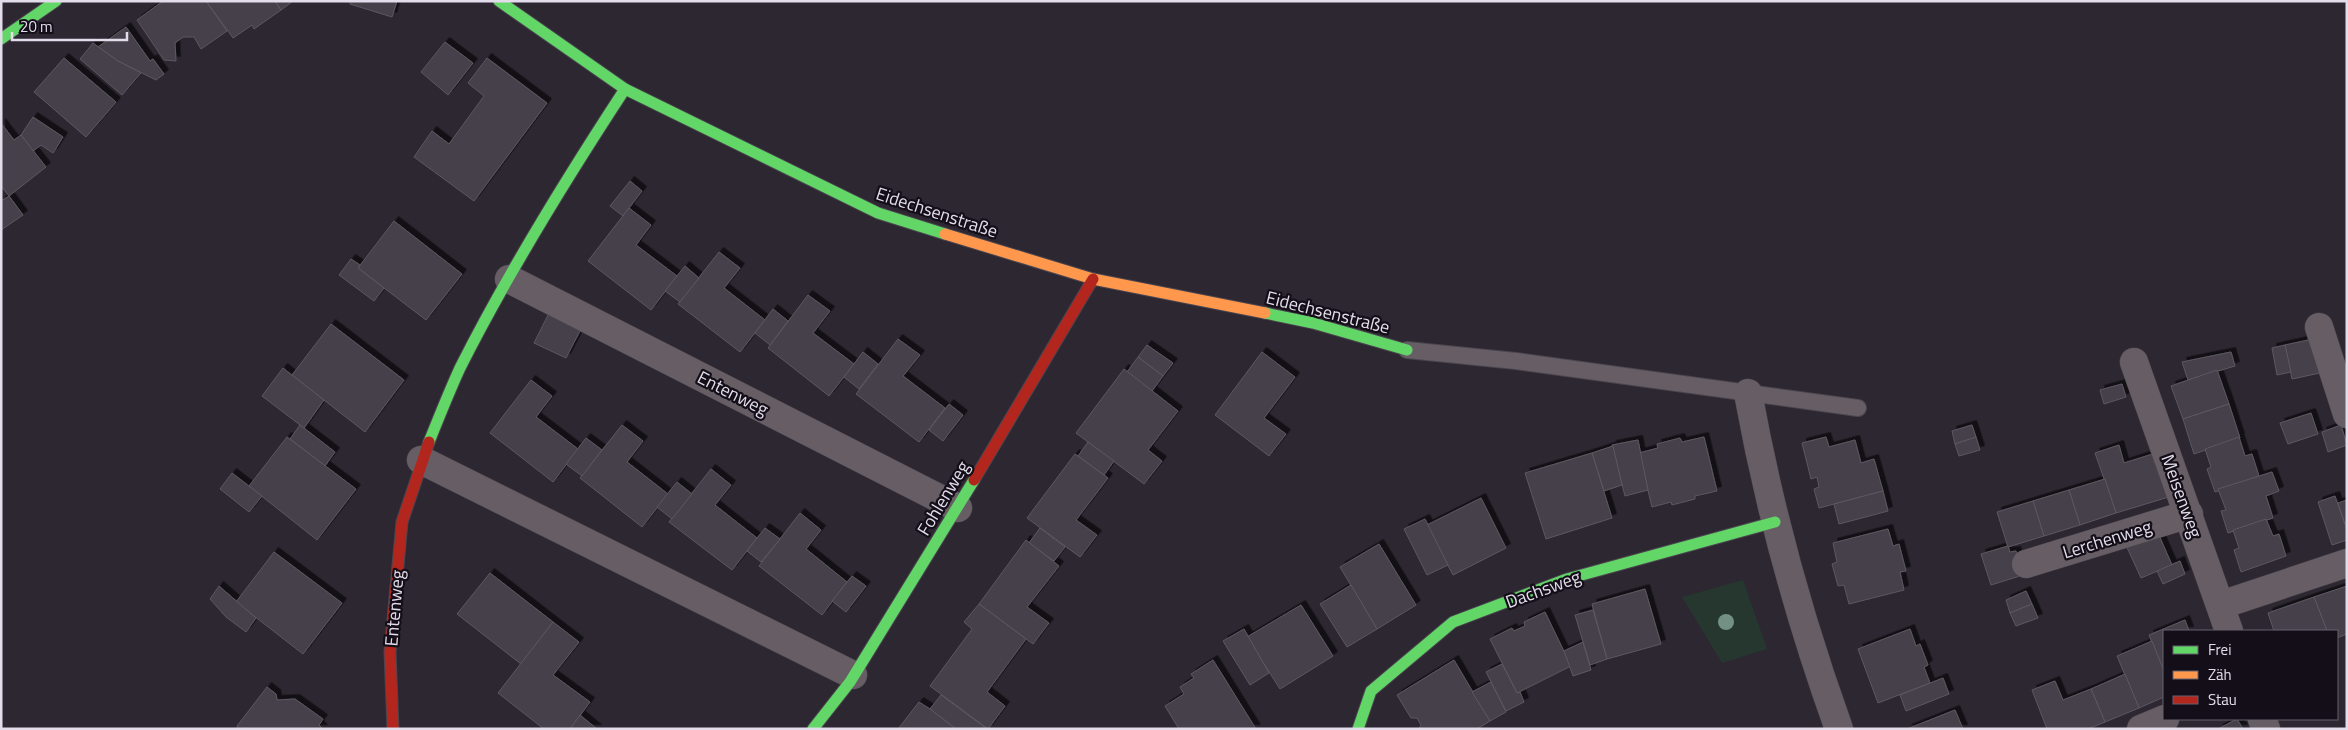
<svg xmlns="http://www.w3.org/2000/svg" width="2348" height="730" font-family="'Titillium Web',sans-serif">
<defs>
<filter id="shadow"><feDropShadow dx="4.5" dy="-4.5" stdDeviation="0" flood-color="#0009"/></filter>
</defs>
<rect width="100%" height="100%" fill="#2d2732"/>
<!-- green -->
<path fill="#25372f" d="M 1743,580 L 1767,649 L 1722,663 L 1682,597 Z"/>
<!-- building -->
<g fill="#443f48" stroke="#5d5862" filter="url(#shadow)">
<path d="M 163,1 L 206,1 L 227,31 L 201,49 L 194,37 L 183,37 L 175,43 L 176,61 L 164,60 L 137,20 Z"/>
<path d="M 206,1 L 275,1 L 281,10 L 254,29 L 252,25 L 233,38 Z"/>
<path d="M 275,1 L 293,1 L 281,10 Z"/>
<path d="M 350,1 L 397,1 L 392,17 L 350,4 Z"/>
<path d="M 126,27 L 150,61 L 153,59 L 164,74 L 156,80 L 118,61 L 98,47 Z"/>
<path d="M 445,42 L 473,63 L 448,95 L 421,72 Z"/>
<path d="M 93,43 L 118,61 L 141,73 L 122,95 L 80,59 Z"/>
<path d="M 64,58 L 116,102 L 86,137 L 34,92 Z"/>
<path d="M 487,58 L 547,103 L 474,201 L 414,157 L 432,131 L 449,144 L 484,96 L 468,83 Z"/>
<path d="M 33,117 L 63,137 L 53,153 L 41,145 L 33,151 L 21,135 Z"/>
<path d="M 1,123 L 14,140 L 21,135 L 46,167 L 9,196 L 1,186 Z"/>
<path d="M 630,181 L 642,191 L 623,216 L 610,206 Z"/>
<path d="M 9,196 L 23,215 L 1,230 L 1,201 Z"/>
<path d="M 629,208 L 651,225 L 636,245 L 677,276 L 651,310 L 588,261 Z"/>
<path d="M 394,221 L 462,274 L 426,320 L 358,268 Z"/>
<path d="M 719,252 L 740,268 L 724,288 L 765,320 L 740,352 L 678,304 Z"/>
<path d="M 351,259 L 360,265 L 358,268 L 384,288 L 374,301 L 339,275 Z"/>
<path d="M 685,266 L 699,278 L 680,302 L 665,291 Z"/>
<path d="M 808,295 L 830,311 L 813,333 L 854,364 L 829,396 L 768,348 Z"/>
<path d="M 773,309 L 788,321 L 770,345 L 755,333 Z"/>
<path d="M 549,313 L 581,329 L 566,358 L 534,343 Z"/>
<path d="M 331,324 L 404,380 L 365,432 L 292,375 Z"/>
<path d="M 898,339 L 920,355 L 903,376 L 945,408 L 919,442 L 856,394 Z"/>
<path d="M 2313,339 L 2320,373 L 2292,379 L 2285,345 Z"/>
<path d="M 1147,345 L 1173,363 L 1163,376 L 1138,357 Z"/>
<path d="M 2285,345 L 2291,372 L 2277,375 L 2272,348 Z"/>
<path d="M 863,352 L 878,364 L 859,389 L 844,377 Z"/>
<path d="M 1262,352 L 1295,377 L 1264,418 L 1286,434 L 1269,456 L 1215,415 Z"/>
<path d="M 2231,352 L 2235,366 L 2188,380 L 2182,362 Z"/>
<path d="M 1138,357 L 1163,376 L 1152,391 L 1127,372 Z"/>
<path d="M 283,368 L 324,400 L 304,428 L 262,396 Z"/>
<path d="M 1124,369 L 1178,411 L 1148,450 L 1162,461 L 1144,484 L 1076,433 Z"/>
<path d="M 2217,370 L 2229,404 L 2183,419 L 2171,386 Z"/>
<path d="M 531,380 L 552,396 L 536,417 L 578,449 L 553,482 L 490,433 Z"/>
<path d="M 2122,384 L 2126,397 L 2104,404 L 2100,390 Z"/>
<path d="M 949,404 L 963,415 L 943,441 L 929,430 Z"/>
<path d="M 2229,404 L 2240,438 L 2194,454 L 2183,419 Z"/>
<path d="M 2311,413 L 2318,434 L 2288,444 L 2280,423 Z"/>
<path d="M 300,425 L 335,452 L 325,466 L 290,439 Z"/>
<path d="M 622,425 L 643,441 L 627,462 L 668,494 L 642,527 L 580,478 Z"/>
<path d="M 1972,425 L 1976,437 L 1955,444 L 1952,431 Z"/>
<path d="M 2341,425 L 2347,445 L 2328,452 L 2322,432 Z"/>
<path d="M 287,437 L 356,489 L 317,540 L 249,486 Z"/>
<path d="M 1704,437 L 1717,491 L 1695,496 L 1695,499 L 1672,505 L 1671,502 L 1652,507 L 1639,453 L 1658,448 L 1657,444 L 1680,438 L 1682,442 Z"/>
<path d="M 1826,437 L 1829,447 L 1855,440 L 1861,463 L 1874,459 L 1883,491 L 1819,508 L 1814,489 L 1819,487 L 1817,477 L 1811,479 L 1802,443 Z"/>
<path d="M 1976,437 L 1980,450 L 1959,456 L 1955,444 Z"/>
<path d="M 2239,437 L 2245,456 L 2252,454 L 2259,476 L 2215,492 L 2207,469 L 2211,467 L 2205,449 Z"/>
<path d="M 586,438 L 602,450 L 582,476 L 566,464 Z"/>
<path d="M 1638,440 L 1648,490 L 1625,496 L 1612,445 Z"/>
<path d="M 1088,442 L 1114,461 L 1104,475 L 1078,456 Z"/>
<path d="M 2119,445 L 2124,463 L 2159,452 L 2172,496 L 2116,513 L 2095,453 Z"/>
<path d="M 1613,446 L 1622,485 L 1604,491 L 1592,453 Z"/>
<path d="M 1592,453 L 1612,518 L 1546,539 L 1525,473 Z"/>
<path d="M 1075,454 L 1108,478 L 1076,520 L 1097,535 L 1080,557 L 1027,518 Z"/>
<path d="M 711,469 L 731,485 L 715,505 L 757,538 L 732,570 L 669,522 Z"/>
<path d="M 2272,472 L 2279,491 L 2266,496 L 2273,518 L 2228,533 L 2221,511 L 2226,510 L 2218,489 Z"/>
<path d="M 232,473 L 262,496 L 249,512 L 220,489 Z"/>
<path d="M 2105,479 L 2116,513 L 2080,525 L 2069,490 Z"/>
<path d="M 677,482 L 692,494 L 672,519 L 657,507 Z"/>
<path d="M 2069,490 L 2080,525 L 2044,536 L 2033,501 Z"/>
<path d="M 1883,491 L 1888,511 L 1839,524 L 1834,504 Z"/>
<path d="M 2335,496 L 2347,530 L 2347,540 L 2332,545 L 2318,502 Z"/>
<path d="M 1481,498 L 1506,548 L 1453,575 L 1427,525 Z"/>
<path d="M 2347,500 L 2347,530 L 2338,503 Z"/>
<path d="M 2033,501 L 2044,536 L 2008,547 L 1997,512 Z"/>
<path d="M 800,513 L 821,530 L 806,549 L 847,582 L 822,615 L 759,566 Z"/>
<path d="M 1425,519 L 1448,565 L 1427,575 L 1404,529 Z"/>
<path d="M 2266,519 L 2273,536 L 2279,534 L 2286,556 L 2241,572 L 2234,550 L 2239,548 L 2233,530 Z"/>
<path d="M 765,528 L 780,539 L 761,562 L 747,551 Z"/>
<path d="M 1040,528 L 1065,547 L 1054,561 L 1029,543 Z"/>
<path d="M 1888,529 L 1893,546 L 1899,544 L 1906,571 L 1900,572 L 1904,590 L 1849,604 L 1844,585 L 1838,586 L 1832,564 L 1837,562 L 1833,543 Z"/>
<path d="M 2158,533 L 2172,565 L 2141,578 L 2125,543 Z"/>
<path d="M 1026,540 L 1059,566 L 1027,607 L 1049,623 L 1033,644 L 979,604 Z"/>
<path d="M 1379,544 L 1416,605 L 1377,629 L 1340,567 Z"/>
<path d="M 2008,546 L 2010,552 L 2016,551 L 2023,575 L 1991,585 L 1981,554 Z"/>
<path d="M 274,552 L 342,603 L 303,654 L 236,602 Z"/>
<path d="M 2180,561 L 2185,574 L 2163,584 L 2157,571 Z"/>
<path d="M 490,573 L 553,622 L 521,664 L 457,614 Z"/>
<path d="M 852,576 L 866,586 L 846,612 L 832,601 Z"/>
<path d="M 1351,585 L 1377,629 L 1347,647 L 1320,604 Z"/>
<path d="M 219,586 L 256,618 L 246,632 L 226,617 L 210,599 Z"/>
<path d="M 2347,586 L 2347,634 L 2337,638 L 2337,631 L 2327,631 L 2314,597 Z"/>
<path d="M 1645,589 L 1661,644 L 1607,659 L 1592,604 Z"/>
<path d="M 2026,591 L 2032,604 L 2010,613 L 2006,600 Z"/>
<path d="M 2314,597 L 2327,631 L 2274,631 L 2268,613 Z"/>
<path d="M 979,604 L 1026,639 L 987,692 L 1005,706 L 988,729 L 930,686 L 972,629 L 964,622 Z"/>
<path d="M 2032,604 L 2038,618 L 2016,626 L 2010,613 Z"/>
<path d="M 1301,605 L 1333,656 L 1280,689 L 1247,637 Z"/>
<path d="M 1593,610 L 1607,659 L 1590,665 L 1575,615 Z"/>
<path d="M 1545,612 L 1571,666 L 1517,693 L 1490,639 L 1512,628 L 1514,631 L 1525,626 L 1524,622 Z"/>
<path d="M 2185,620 L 2189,631 L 2164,631 L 2164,671 L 2149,635 Z"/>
<path d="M 553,622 L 579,642 L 553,675 L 590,702 L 570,729 L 544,729 L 498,693 Z"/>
<path d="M 1244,629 L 1269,673 L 1250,685 L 1223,641 Z"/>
<path d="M 1910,629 L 1916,646 L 1920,644 L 1928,665 L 1924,667 L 1930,683 L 1878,703 L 1858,649 Z"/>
<path d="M 2152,641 L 2164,671 L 2164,697 L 2139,708 L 2117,656 Z"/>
<path d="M 1583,642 L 1591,670 L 1573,676 L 1564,651 Z"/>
<path d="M 1213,660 L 1256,729 L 1179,729 L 1165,706 L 1184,694 L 1180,687 L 1194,678 L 1191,674 Z"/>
<path d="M 1454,660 L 1490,721 L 1477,729 L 1419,729 L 1421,725 L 1417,718 L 1411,718 L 1397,695 Z"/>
<path d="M 1502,664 L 1517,693 L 1520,692 L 1524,702 L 1506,711 L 1486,672 Z"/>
<path d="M 2125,674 L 2139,708 L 2105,722 L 2091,689 Z"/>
<path d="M 1943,678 L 1949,694 L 1906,711 L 1900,695 Z"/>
<path d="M 2055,681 L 2063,700 L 2091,689 L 2105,722 L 2088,729 L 2047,729 L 2032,690 Z"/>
<path d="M 1491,682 L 1506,712 L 1490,721 L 1472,692 Z"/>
<path d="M 267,687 L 276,694 L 277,700 L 295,699 L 323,719 L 319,725 L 323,729 L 238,729 L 237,726 Z"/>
<path d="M 941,695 L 987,729 L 956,729 L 930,709 Z"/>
<path d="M 919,702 L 930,709 L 956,729 L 898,729 Z"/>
<path d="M 1955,710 L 1963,729 L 1907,729 Z"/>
<path d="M 580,715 L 597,729 L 570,729 Z"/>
<path d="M 2237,719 L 2243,729 L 2218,729 Z"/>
</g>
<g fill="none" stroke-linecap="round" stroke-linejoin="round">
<defs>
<path id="lane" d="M 1407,350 L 1516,361 L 1858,408"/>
<g id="street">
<path d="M 509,279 L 958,508"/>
<path d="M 2319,327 L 2347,414"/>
<path d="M 2134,362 L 2229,631"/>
<path d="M 1748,393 C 1769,509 1799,618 1839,729"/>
<path d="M 421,460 L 853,675"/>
<path d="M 2026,564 L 2189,514"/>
<path d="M 2221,605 L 2347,563"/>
<path d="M 2262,719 L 2266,729"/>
<path d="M 2141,729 L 2165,719"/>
</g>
<g id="fast">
<path d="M 499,1 L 625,89 L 878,213 L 945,234"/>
<path d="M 1,39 L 56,1"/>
<path d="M 1265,313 L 1313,323 L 1407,350"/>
<path d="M 429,442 C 439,417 449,392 460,368 C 509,271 566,179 625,89"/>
<path d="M 813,729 L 850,682 L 974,480"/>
<path d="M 1358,729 L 1371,691 L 1453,622 L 1567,579 L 1775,522"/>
</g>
<path id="slow" d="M 945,234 L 1093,279 L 1265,313"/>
<g id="jam">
<path d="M 974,480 L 1093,279"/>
<path d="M 393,729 L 390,652 L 402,522 L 429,442"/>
</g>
</defs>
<!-- lane casing -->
<use href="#lane" stroke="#4a454f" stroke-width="18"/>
<!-- street casing -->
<use href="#street" stroke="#4a454f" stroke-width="29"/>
<!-- fast casing -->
<use href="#fast" stroke="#4a454f" stroke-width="13"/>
<!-- slow casing -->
<use href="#slow" stroke="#4a454f" stroke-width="13"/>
<!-- jam casing -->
<use href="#jam" stroke="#4a454f" stroke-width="13"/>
<!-- lane -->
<use href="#lane" stroke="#675e65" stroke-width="16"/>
<!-- street -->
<use href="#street" stroke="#675e65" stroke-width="28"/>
<!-- fast -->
<use href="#fast" stroke="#63d668" stroke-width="11"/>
<!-- slow -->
<use href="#slow" stroke="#ff974d" stroke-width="11"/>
<!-- jam -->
<use href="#jam" stroke="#b3261e" stroke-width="11"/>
</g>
<!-- trees -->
<circle fill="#729084" cx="1726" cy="622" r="8"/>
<g text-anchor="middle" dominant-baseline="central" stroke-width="4.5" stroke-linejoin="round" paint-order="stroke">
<!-- street labels -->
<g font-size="18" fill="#e3dcea" stroke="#130e18">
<text transform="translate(937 212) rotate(18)">Eidechsenstraße</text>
<text transform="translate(1328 312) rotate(14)">Eidechsenstraße</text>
<text transform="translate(733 393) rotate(27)">Entenweg</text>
<text transform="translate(2182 496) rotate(70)">Meisenweg</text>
<text transform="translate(943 498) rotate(-59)">Fohlenweg</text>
<text transform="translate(2107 539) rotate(-17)">Lerchenweg</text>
<text transform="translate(1543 589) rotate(-20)">Dachsweg</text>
<text transform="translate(394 608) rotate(-85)">Entenweg</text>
</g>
</g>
<!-- border -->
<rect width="2348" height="730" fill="none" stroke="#e3dcea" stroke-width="5"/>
<!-- legend -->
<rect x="2163" y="630" width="175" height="90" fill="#130e18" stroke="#66606c"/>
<rect x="2173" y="646" width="25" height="8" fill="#63d668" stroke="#66606c"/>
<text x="2208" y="655" font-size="15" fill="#e3dcea">Frei</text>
<rect x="2173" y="671" width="25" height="8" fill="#ff974d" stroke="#66606c"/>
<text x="2208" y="680" font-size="15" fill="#e3dcea">Zäh</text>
<rect x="2173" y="696" width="25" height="8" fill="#b3261e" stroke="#66606c"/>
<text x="2208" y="705" font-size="15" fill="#e3dcea">Stau</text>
<!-- scale -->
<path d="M12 32v8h115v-8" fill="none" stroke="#e3dcea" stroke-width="2.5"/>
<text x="20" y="32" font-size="15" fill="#e3dcea" stroke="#130e18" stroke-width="4" paint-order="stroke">20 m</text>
</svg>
